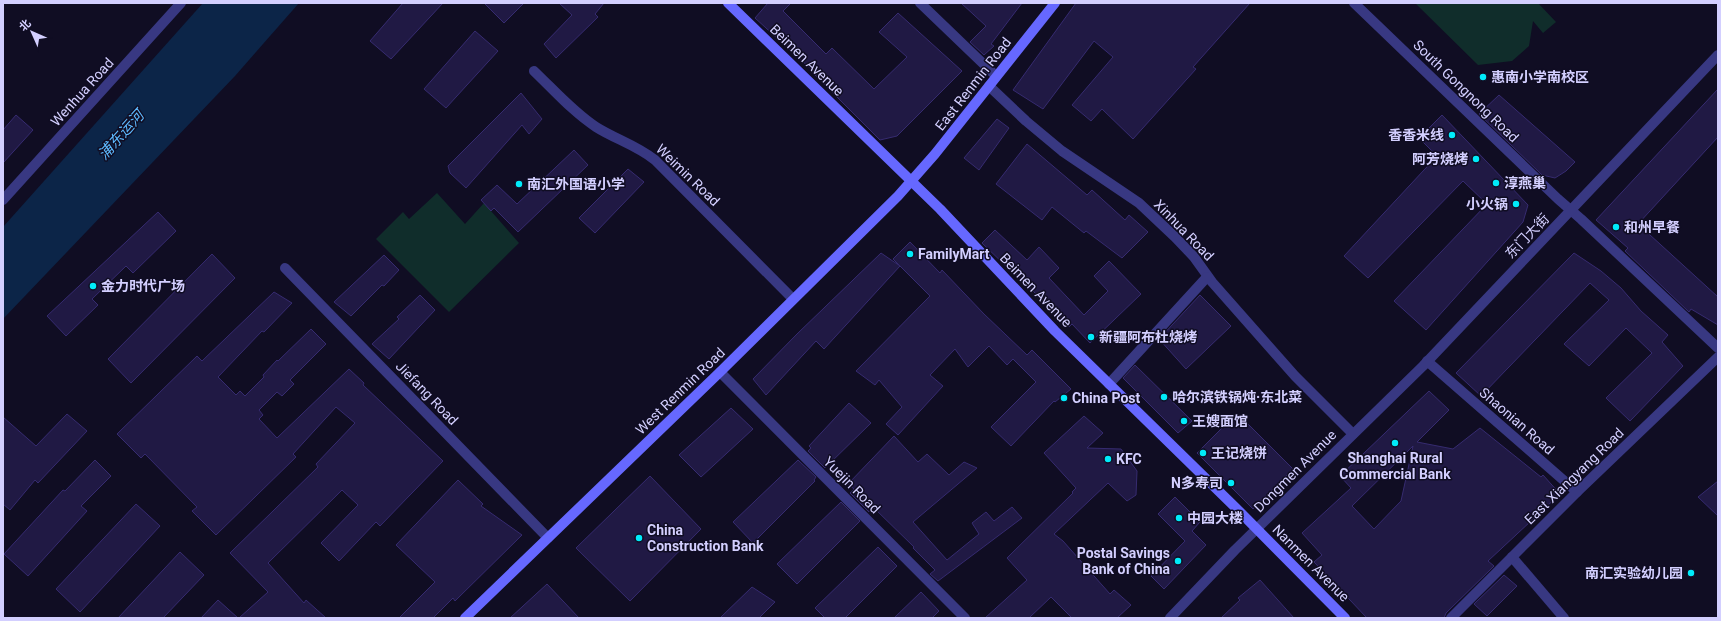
<svg xmlns="http://www.w3.org/2000/svg" width="1721" height="621" font-family="Roboto,'Noto Sans SC',sans-serif">
<rect width="100%" height="100%" fill="#100d23"/>
<!-- green -->
<g fill="#102d2b">
<path d="M 1415,3 L 1538,3 L 1556,22 L 1543,33 L 1533,21 L 1529,46 L 1512,61 L 1478,65 Z"/>
<path d="M 437,193 L 465,224 L 484,203 L 519,243 L 449,312 L 376,239 L 403,212 L 409,219 Z"/>
</g>
<!-- water -->
<path fill="#0c2548" d="M 203,3 L 299,3 L 235,76 L 3,319 L 3,227 Z"/>
<!-- building -->
<g fill="#201944" stroke="#362b70" fill-rule="evenodd">
<path d="M 403,3 L 443,3 L 391,59 L 370,41 Z"/>
<path d="M 484,3 L 524,3 L 504,23 Z"/>
<path d="M 559,3 L 604,3 L 595,14 L 598,17 L 556,58 L 544,44 L 572,15 Z"/>
<path d="M 768,3 L 791,3 L 783,11 L 826,54 L 832,48 L 874,89 L 907,57 L 879,32 L 898,13 L 962,71 L 897,136 L 880,140 L 810,70 L 811,69 L 755,18 Z"/>
<path d="M 961,3 L 1022,3 L 991,44 L 994,46 L 984,55 L 970,42 L 986,26 Z"/>
<path d="M 1076,3 L 1250,3 L 1193,67 L 1196,69 L 1133,139 L 1102,109 L 1091,121 L 1072,105 L 1113,57 L 1094,41 L 1043,109 L 1013,90 Z"/>
<path d="M 475,31 L 498,51 L 446,108 L 424,89 Z"/>
<path d="M 1718,89 L 1718,137 L 1638,224 L 1718,297 L 1718,325 L 1691,309 L 1689,312 L 1625,251 L 1628,248 L 1596,220 Z"/>
<path d="M 521,93 L 542,119 L 529,134 L 522,125 L 466,188 L 450,173 L 448,166 Z"/>
<path d="M 1499,95 L 1575,162 L 1566,171 L 1555,178 L 1542,175 L 1479,114 Z"/>
<path d="M 16,115 L 33,130 L 3,163 L 3,130 Z"/>
<path d="M 1442,115 L 1528,205 L 1523,222 L 1426,330 L 1394,301 L 1487,204 L 1463,181 L 1368,278 L 1344,256 L 1437,156 L 1419,138 Z"/>
<path d="M 997,119 L 1009,128 L 979,170 L 964,158 Z"/>
<path d="M 1027,144 L 1087,195 L 1092,190 L 1125,220 L 1129,215 L 1148,232 L 1122,258 L 1086,231 L 1084,233 L 1052,207 L 1042,220 L 996,184 Z"/>
<path d="M 574,150 L 588,165 L 518,232 L 494,208 L 491,211 L 481,200 L 497,185 L 517,204 Z"/>
<path d="M 628,169 L 644,182 L 595,233 L 579,218 Z"/>
<path d="M 158,212 L 176,231 L 133,273 L 126,266 L 92,299 L 98,305 L 66,336 L 47,316 Z"/>
<path d="M 995,230 L 1027,260 L 1039,247 L 1059,268 L 1049,278 L 1084,315 L 1108,291 L 1094,276 L 1109,261 L 1141,294 L 1090,343 L 1072,324 L 1069,327 L 1010,268 L 1009,269 L 982,243 Z"/>
<path d="M 910,242 L 940,273 L 942,270 L 984,314 L 1027,355 L 1032,350 L 1071,389 L 1055,402 L 1054,401 L 1011,446 L 991,427 L 1036,382 L 1013,359 L 1007,365 L 989,346 L 968,367 L 955,349 L 930,375 L 943,386 L 898,435 L 886,424 L 902,407 L 879,380 L 875,385 L 856,371 L 930,296 L 893,259 Z"/>
<path d="M 881,253 L 900,266 L 824,349 L 816,341 L 766,395 L 753,379 L 797,334 Z"/>
<path d="M 1574,253 L 1601,271 L 1621,288 L 1641,311 L 1668,335 L 1662,342 L 1683,366 L 1630,421 L 1606,398 L 1652,353 L 1626,328 L 1589,366 L 1564,344 L 1609,300 L 1590,283 L 1481,396 L 1456,373 Z"/>
<path d="M 212,254 L 235,278 L 131,383 L 108,359 Z"/>
<path d="M 384,255 L 399,270 L 384,286 L 382,285 L 351,316 L 334,302 Z"/>
<path d="M 274,292 L 292,303 L 264,332 L 262,331 L 218,377 L 236,395 L 240,391 L 245,396 L 264,377 L 263,375 L 277,360 L 278,361 L 311,329 L 326,344 L 290,380 L 294,384 L 282,396 L 277,392 L 259,410 L 263,415 L 259,419 L 277,438 L 349,369 L 364,383 L 363,385 L 443,461 L 380,526 L 376,522 L 339,561 L 321,543 L 358,505 L 342,490 L 268,563 L 304,603 L 306,600 L 326,618 L 239,618 L 268,592 L 230,553 L 318,467 L 316,464 L 355,423 L 336,407 L 293,454 L 296,457 L 216,535 L 192,511 L 197,507 L 145,454 L 141,458 L 117,434 L 197,356 L 202,361 Z"/>
<path d="M 420,295 L 435,310 L 389,359 L 372,344 L 399,319 L 397,317 Z"/>
<path d="M 1200,295 L 1231,326 L 1186,369 L 1159,339 Z"/>
<path d="M 1135,365 L 1192,421 L 1178,433 L 1123,378 Z"/>
<path d="M 1429,391 L 1449,410 L 1417,442 L 1453,449 L 1480,428 L 1541,477 L 1543,475 L 1560,494 L 1488,561 L 1494,566 L 1446,613 L 1444,618 L 1367,618 L 1314,562 L 1322,555 L 1302,533 L 1351,488 L 1340,476 ZM 1413,446 L 1401,501 L 1374,529 L 1352,506 Z"/>
<path d="M 849,403 L 871,423 L 825,468 L 808,451 L 811,448 L 809,446 Z"/>
<path d="M 731,408 L 753,429 L 701,477 L 679,455 Z"/>
<path d="M 1237,413 L 1293,469 L 1253,509 L 1197,453 Z"/>
<path d="M 67,414 L 87,431 L 38,483 L 35,480 L 10,510 L 3,504 L 3,417 L 36,446 Z"/>
<path d="M 1084,416 L 1103,433 L 1087,448 L 1121,449 L 1137,471 L 1136,495 L 1127,501 L 1108,483 L 1054,534 L 1063,541 L 1110,594 L 1114,590 L 1131,605 L 1117,618 L 1072,618 L 1051,597 L 1029,618 L 985,618 L 1027,580 L 1007,558 L 1073,493 L 1072,492 L 1076,488 L 1044,453 Z"/>
<path d="M 894,436 L 918,462 L 927,454 L 949,475 L 964,462 L 977,468 L 913,522 L 947,560 L 979,534 L 972,523 L 986,512 L 994,521 L 1012,507 L 1022,518 L 938,581 L 930,574 L 935,570 L 913,548 L 914,547 L 873,507 L 869,512 L 850,493 L 854,489 L 848,484 Z"/>
<path d="M 95,460 L 111,476 L 81,506 L 87,511 L 28,576 L 4,554 L 63,490 L 65,491 Z"/>
<path d="M 798,460 L 816,477 L 814,480 L 815,481 L 753,543 L 733,522 Z"/>
<path d="M 650,476 L 701,529 L 630,601 L 576,548 Z"/>
<path d="M 458,480 L 483,504 L 481,506 L 522,535 L 455,601 L 453,598 L 433,618 L 399,618 L 435,582 L 396,545 Z"/>
<path d="M 1718,481 L 1718,516 L 1698,497 Z"/>
<path d="M 1175,497 L 1200,522 L 1192,531 L 1206,545 L 1164,589 L 1151,576 L 1185,541 L 1158,514 Z"/>
<path d="M 841,502 L 860,521 L 797,584 L 777,564 Z"/>
<path d="M 136,504 L 160,526 L 80,612 L 56,589 Z"/>
<path d="M 878,547 L 897,566 L 845,618 L 825,618 L 815,608 Z"/>
<path d="M 180,552 L 204,575 L 163,618 L 118,618 Z"/>
<path d="M 1504,575 L 1517,586 L 1487,616 L 1474,604 Z"/>
<path d="M 1260,580 L 1294,618 L 1221,618 L 1240,600 L 1238,598 Z"/>
<path d="M 547,584 L 579,618 L 510,618 Z"/>
<path d="M 752,587 L 775,602 L 759,618 L 720,618 Z"/>
<path d="M 921,592 L 939,611 L 932,618 L 894,618 Z"/>
<path d="M 218,600 L 238,618 L 201,618 Z"/>
</g>
<g fill="none" stroke-linecap="round" stroke-linejoin="round">
<!-- street -->
<g stroke="#383882" stroke-width="10">
<path d="M 920,3 L 996,76"/>
<path d="M 1354,3 L 1558,199 L 1581,219 L 1718,348"/>
<path d="M 534,71 C 554,90 573,112 596,127 C 615,139 636,145 655,160 L 793,299"/>
<path d="M 989,86 L 1026,121 L 1062,151 L 1139,203 L 1175,237 L 1194,257 L 1212,282 L 1295,376 L 1353,434"/>
<path d="M 3,200 L 181,3"/>
<path d="M 285,268 L 548,538"/>
<path d="M 1427,361 L 1577,492"/>
<path d="M 720,372 L 965,618"/>
<path d="M 1109,384 L 1207,277"/>
<path d="M 1512,557 L 1564,618"/>
<path d="M 1170,618 L 1235,550 L 1423,366 L 1718,55"/>
<path d="M 1451,618 L 1577,492 L 1718,357"/>
</g>
<!-- secondary -->
<g stroke="#6668ff" stroke-width="10">
<path d="M 728,3 L 940,209 L 1055,331 L 1236,508 L 1345,618"/>
<path d="M 465,618 L 720,372 L 898,196 L 935,154 L 1055,3"/>
</g>
</g>
<!-- markers -->
<g fill="#00ebfa" stroke="#100d23" stroke-width="1.5">
<circle cx="1483" cy="77" r="4"/>
<circle cx="1452" cy="135" r="4"/>
<circle cx="1476" cy="159" r="4"/>
<circle cx="1496" cy="183" r="4"/>
<circle cx="519" cy="184" r="4"/>
<circle cx="1516" cy="204" r="4"/>
<circle cx="1616" cy="227" r="4"/>
<circle cx="910" cy="254" r="4"/>
<circle cx="93" cy="286" r="4"/>
<circle cx="1091" cy="337" r="4"/>
<circle cx="1164" cy="397" r="4"/>
<circle cx="1064" cy="398" r="4"/>
<circle cx="1184" cy="421" r="4"/>
<circle cx="1395" cy="443" r="4"/>
<circle cx="1203" cy="453" r="4"/>
<circle cx="1108" cy="459" r="4"/>
<circle cx="1231" cy="483" r="4"/>
<circle cx="1179" cy="518" r="4"/>
<circle cx="639" cy="538" r="4"/>
<circle cx="1178" cy="561" r="4"/>
<circle cx="1691" cy="573" r="4"/>
</g>
<g text-anchor="middle" dominant-baseline="central" stroke-width="3" stroke-linejoin="round" paint-order="stroke">
<!-- street labels -->
<g font-size="14" fill="#d3cfff" stroke="#100d23">
<text transform="translate(807 60) rotate(44)">Beimen Avenue</text>
<text transform="translate(973 84) rotate(-52)">East Renmin Road</text>
<text transform="translate(1466 91) rotate(44)">South Gongnong Road</text>
<text transform="translate(82 92) rotate(-48)">Wenhua Road</text>
<text transform="translate(688 175) rotate(44)">Weimin Road</text>
<text transform="translate(1184 230) rotate(46)">Xinhua Road</text>
<text transform="translate(1527 236) rotate(-46)">东门大街</text>
<text transform="translate(1036 290) rotate(46)">Beimen Avenue</text>
<text transform="translate(680 391) rotate(-44)">West Renmin Road</text>
<text transform="translate(427 393) rotate(46)">Jiefang Road</text>
<text transform="translate(1517 421) rotate(41)">Shaonian Road</text>
<text transform="translate(1295 471) rotate(-45)">Dongmen Avenue</text>
<text transform="translate(1574 476) rotate(-44)">East Xiangyang Road</text>
<text transform="translate(852 485) rotate(45)">Yuejin Road</text>
<text transform="translate(1311 563) rotate(45)">Nanmen Avenue</text>
</g>
<!-- poi labels -->
<g font-size="14" font-weight="bold" fill="#d3cfff" stroke="#100d23" text-anchor="start">
<text x="1491" y="77">惠南小学南校区</text>
<text x="1444" y="135" text-anchor="end">香香米线</text>
<text x="1468" y="159" text-anchor="end">阿芳烧烤</text>
<text x="1504" y="183">淳燕巢</text>
<text x="527" y="184">南汇外国语小学</text>
<text x="1508" y="204" text-anchor="end">小火锅</text>
<text x="1624" y="227">和州早餐</text>
<text x="918" y="254">FamilyMart</text>
<text x="101" y="286">金力时代广场</text>
<text x="1099" y="337">新疆阿布杜烧烤</text>
<text x="1172" y="397">哈尔滨铁锅炖·东北菜</text>
<text x="1072" y="398">China Post</text>
<text x="1192" y="421">王嫂面馆</text>
<text x="1211" y="453">王记烧饼</text>
<text x="1395" y="458" text-anchor="middle">Shanghai Rural<tspan x="1395" dy="16">Commercial Bank</tspan></text>
<text x="1116" y="459">KFC</text>
<text x="1223" y="483" text-anchor="end">N多寿司</text>
<text x="1187" y="518">中园大楼</text>
<text x="647" y="530">China<tspan x="647" dy="16">Construction Bank</tspan></text>
<text x="1170" y="553" text-anchor="end">Postal Savings<tspan x="1170" dy="16">Bank of China</tspan></text>
<text x="1683" y="573" text-anchor="end">南汇实验幼儿园</text>
</g>
<!-- water labels -->
<g font-size="15" font-style="italic" fill="#5dbaff" stroke="#100d23">
<text transform="translate(121 135) rotate(-48)">浦东运河</text>
</g>
</g>
<!-- border -->
<rect width="1721" height="621" fill="none" stroke="#d3cfff" stroke-width="8"/>
<!-- north arrow -->
<g transform="translate(32 32) rotate(315)" stroke="#100d23" stroke-width="3" paint-order="stroke">
<path d="M0-3L7 15L0 10L-7 15Z" fill="#d3cfff"/>
<text y="-6" font-size="11" font-weight="bold" text-anchor="middle" fill="#d3cfff">北</text>
</g>
</svg>
